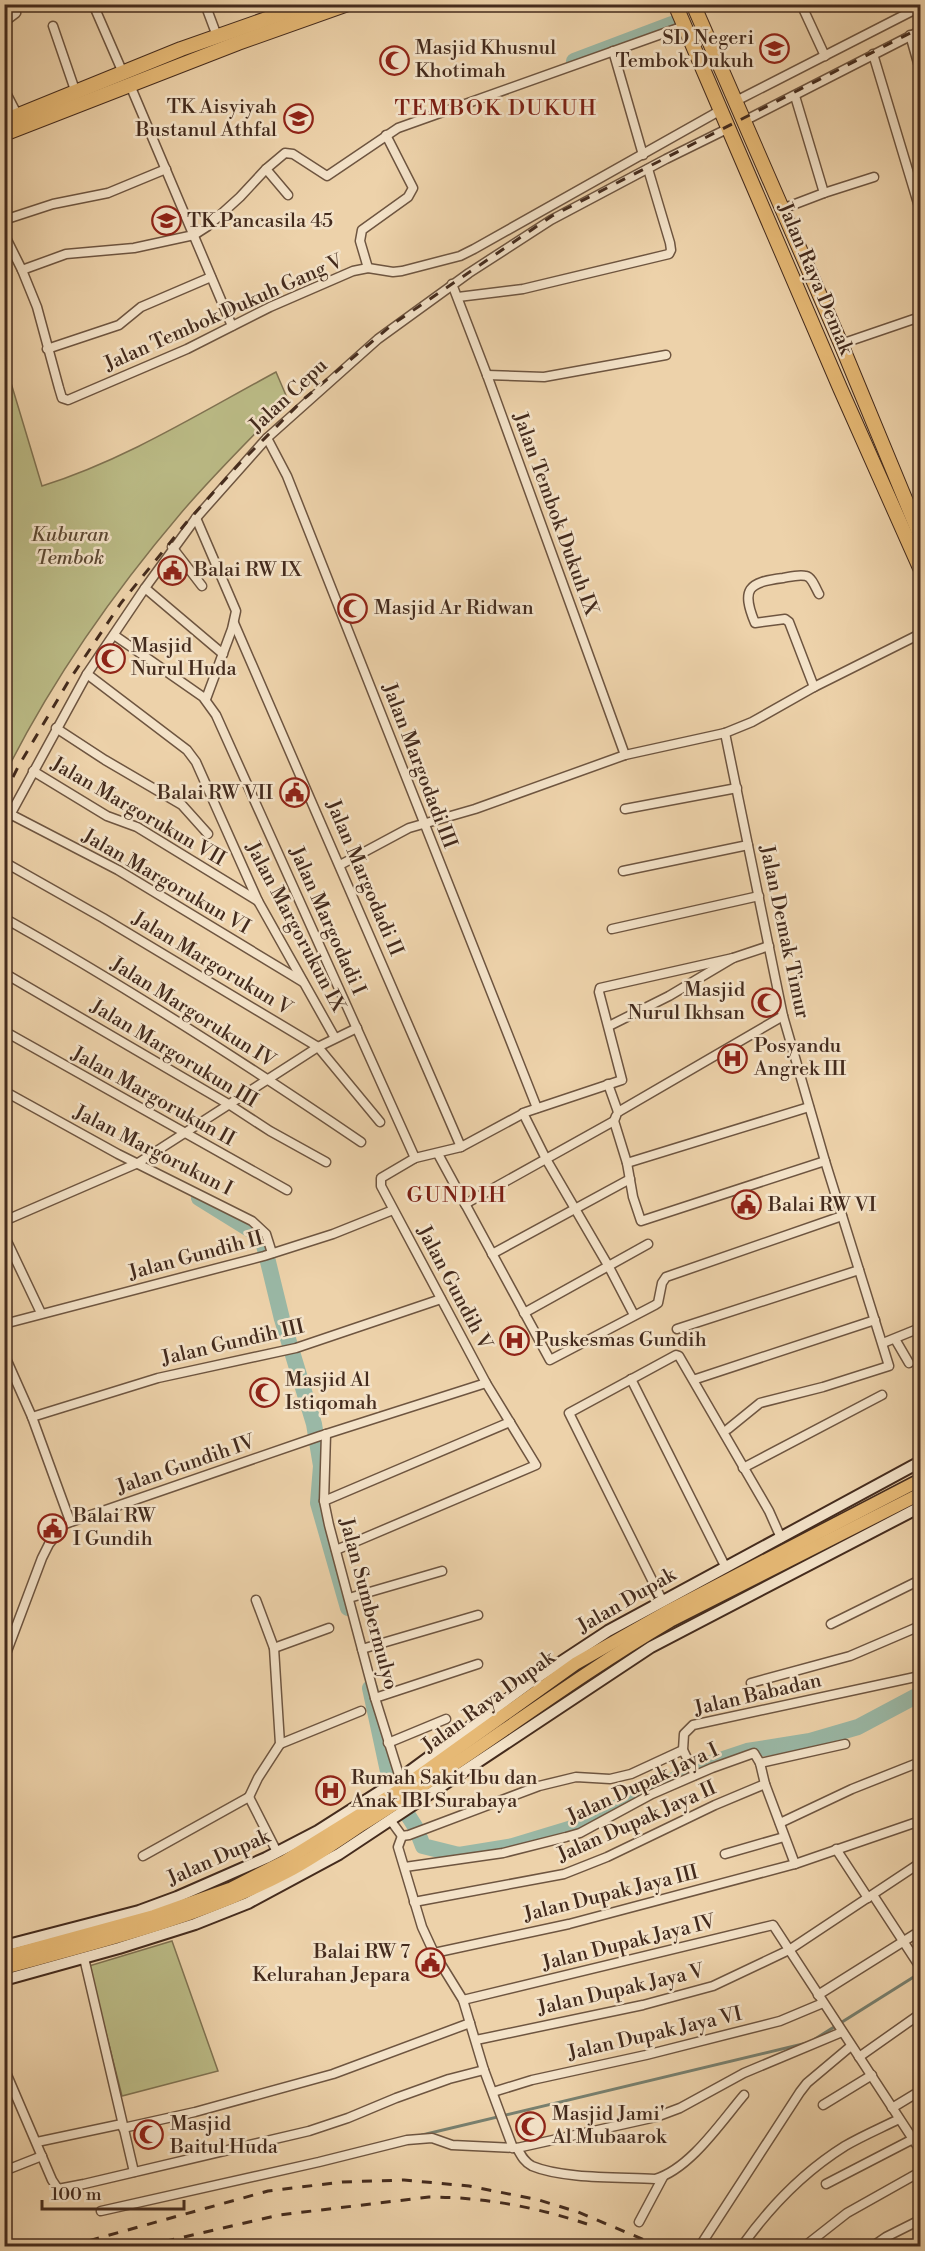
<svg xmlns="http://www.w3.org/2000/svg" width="925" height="2251" font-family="'Libre Bodoni',serif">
<rect width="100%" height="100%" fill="#edd2aa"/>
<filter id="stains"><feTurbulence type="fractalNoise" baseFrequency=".00333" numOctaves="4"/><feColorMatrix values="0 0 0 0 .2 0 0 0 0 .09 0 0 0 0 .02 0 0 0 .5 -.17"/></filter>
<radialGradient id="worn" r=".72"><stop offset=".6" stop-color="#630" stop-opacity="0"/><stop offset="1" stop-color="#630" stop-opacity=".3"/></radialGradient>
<!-- green -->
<g fill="#bbbb86" stroke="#807352" stroke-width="1.5">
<path d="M 5,363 L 42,486 C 125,460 200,413 276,372 L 288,400 C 252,437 215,473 181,513 C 113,593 52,680 5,774 Z"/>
<path d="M 172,1941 L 218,2071 L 122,2096 L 89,1966 Z"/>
</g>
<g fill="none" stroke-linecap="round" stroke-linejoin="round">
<!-- stream -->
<g stroke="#78806f" stroke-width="3">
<path d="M 710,8 L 717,4"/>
<path d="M 815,2039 L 920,1973"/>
<path d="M 422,2135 L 807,2043"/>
</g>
<!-- river -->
<g stroke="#9ab8a6" stroke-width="16">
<path d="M 574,61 L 672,24"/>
<path d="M 199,1198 L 262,1237 L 282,1319 L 314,1424 L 321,1466 L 318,1503 L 348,1608"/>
<path d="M 370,1688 L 392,1790 L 416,1828 L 423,1846 L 459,1855 L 513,1846 L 579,1826 L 702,1766 L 747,1751 L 810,1741 L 858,1727 L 920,1694"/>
</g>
<defs>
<g id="minor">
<path d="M 93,4 L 123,73"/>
<path d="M 205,4 L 217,36"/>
<path d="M 801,4 L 825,56"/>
<path d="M 4,22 L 16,13 L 12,4"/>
<path d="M 53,26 L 76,93"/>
<path d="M 910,35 L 920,70"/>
<path d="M 613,51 L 643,155"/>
<path d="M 873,54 L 920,210"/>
<path d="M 130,85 L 232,326"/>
<path d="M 4,89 L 18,116"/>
<path d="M 795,96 L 824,193"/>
<path d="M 736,101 L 920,7"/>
<path d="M 744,121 L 920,31"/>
<path d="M 266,169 L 288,195"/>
<path d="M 782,209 L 824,193 L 874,177"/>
<path d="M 4,220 L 53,204 L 108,193 L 166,169"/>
<path d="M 4,234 L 22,270 L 37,307 L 59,388 L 62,398 L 68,400 L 187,349 L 270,307 L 353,271 L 368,268 L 393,272 L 402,271 L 460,256 L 474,249 L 721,110"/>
<path d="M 368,268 L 360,241 L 362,230 L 408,197 L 413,188 L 386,135"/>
<path d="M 22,270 L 66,254 L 134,248 L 194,235 L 208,226 L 240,197 L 266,169 L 285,153 L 293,154 L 327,176 L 398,128 L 684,26"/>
<path d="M 452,284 L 487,375 L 625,755"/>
<path d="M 458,297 L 523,289 L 669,254 L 671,250 L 670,243 L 648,169"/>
<path d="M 841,344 L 920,317"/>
<path d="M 47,349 L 119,325 L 141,307 L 211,277"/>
<path d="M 487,375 L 544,377 L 666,355"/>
<path d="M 267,438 L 287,476 L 537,1108"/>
<path d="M 196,518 L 236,611 L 232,629 L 206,699"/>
<path d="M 172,547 L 202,586"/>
<path d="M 145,588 L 223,654"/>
<path d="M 234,623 L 461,1147"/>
<path d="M 114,635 L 203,697 L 216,715 L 415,1158"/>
<path d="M 87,674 L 187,750 L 196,762 L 258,901 L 335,1038"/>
<path d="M 814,687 L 789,622 L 785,619 L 755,623 C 741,589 748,582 783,578 C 789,577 799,574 806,576 C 812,577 816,589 819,594"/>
<path d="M 56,728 L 105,760 L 182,805 L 208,834"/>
<path d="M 725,733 L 783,1016 L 825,1161 L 889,1366 L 823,1387 L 760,1403 L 728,1429"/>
<path d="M 33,771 L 107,816 L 137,827 L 258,901"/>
<path d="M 625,809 L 737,788"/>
<path d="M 10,814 L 118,870 L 303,982"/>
<path d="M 4,826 L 87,674 L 145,588 L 196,518 L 267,438 L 378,339 L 469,273 L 551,220 L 666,159 L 729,128"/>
<path d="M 4,862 L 103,918 L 318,1047 L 380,1122"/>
<path d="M 340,865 L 409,828 L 475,809 L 625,755 L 725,733 L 752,722 L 814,687 L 920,634"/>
<path d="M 623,871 L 748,845"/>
<path d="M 4,918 C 127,987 245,1063 361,1142"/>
<path d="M 612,929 L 759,896"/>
<path d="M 4,973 L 230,1105 L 270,1131 L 326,1162"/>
<path d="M 609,1026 L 669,996 L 733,958 L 769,946"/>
<path d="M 4,1031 L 287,1190"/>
<path d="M 608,1084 L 618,1112"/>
<path d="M 4,1091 L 118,1154 L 252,1221 L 266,1234 L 272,1253"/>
<path d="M 618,1112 L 783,1016"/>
<path d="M 523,1113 L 546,1159 L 609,1267 L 634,1315"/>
<path d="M 614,1121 L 627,1163 L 633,1197 L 641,1221 L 825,1161"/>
<path d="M 438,1154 L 550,1360 L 655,1305 L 658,1303 L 662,1283 L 666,1277 L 842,1216"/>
<path d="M 627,1163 L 809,1107"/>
<path d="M 465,1204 L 614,1121 L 616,1116"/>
<path d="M 4,1221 L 138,1163 L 318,1047 L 357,1028"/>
<path d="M 4,1235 L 41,1313"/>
<path d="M 492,1254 L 630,1179"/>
<path d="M 524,1313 L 648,1244"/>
<path d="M 4,1324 L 264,1256 L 333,1234 L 393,1210"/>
<path d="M 677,1329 L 859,1270"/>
<path d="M 895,1339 L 909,1363"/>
<path d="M 883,1343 L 920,1328"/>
<path d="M 4,1354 L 32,1417 L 70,1521"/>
<path d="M 631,1379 L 726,1568"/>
<path d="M 696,1379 L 875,1320"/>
<path d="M 32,1417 L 158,1378 L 296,1348 L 441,1299"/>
<path d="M 326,1434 L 324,1501 L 329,1525 L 375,1698 L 400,1778"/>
<path d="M 743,1468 L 882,1395"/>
<path d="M 324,1501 L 510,1422"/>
<path d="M 336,1550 L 536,1465 L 486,1383 L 381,1186 L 381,1178 L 415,1158 L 461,1147 L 526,1112 L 622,1080 L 599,992 L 600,988 L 733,958"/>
<path d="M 349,1598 L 442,1571"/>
<path d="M 662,1600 L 569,1413 L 676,1355 L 679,1356 L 769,1511 L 781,1538"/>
<path d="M 831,1624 L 920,1580"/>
<path d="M 274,1648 L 329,1628"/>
<path d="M 362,1649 L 478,1615"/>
<path d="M 4,1659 L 42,1558 L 49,1544 L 65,1524 L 320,1436 L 486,1383"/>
<path d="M 751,1683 L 850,1656 L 920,1626"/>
<path d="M 375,1698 L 478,1664"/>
<path d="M 388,1743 L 446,1719"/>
<path d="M 280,1744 L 361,1711"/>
<path d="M 760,1763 L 845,1744"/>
<path d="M 695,1775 L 683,1750 L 684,1734 L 693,1725 L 920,1676"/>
<path d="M 249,1797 L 258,1778 L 280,1744 L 274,1648 L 256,1600"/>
<path d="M 249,1797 L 277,1852"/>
<path d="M 391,1821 L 402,1836 L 409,1835 L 539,1786 L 576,1777 L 610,1779 L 631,1774 L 683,1750"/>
<path d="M 780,1823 L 852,1789 L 920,1762"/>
<path d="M 402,1836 L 398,1847 L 422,1927 L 434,1953 L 463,2000 L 484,2070 L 513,2148"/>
<path d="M 836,1849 L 868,1898"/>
<path d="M 725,1854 L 784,1837"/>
<path d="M 143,1856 L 249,1797"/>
<path d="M 405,1867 L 503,1853 L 566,1837 L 580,1833 L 652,1794 L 712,1768 L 754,1753 L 760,1763 L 765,1784 L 795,1864"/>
<path d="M 873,1895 L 920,1967"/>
<path d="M 414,1902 L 564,1874 L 607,1857 L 715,1805 L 765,1784"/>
<path d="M 434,1953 L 569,1924 L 795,1864 L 920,1821"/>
<path d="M 84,1958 L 134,2172"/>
<path d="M 818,1995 L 920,1931"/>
<path d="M 463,2000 L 773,1925 L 920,2150"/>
<path d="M 476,2040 L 643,2005 L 713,1986 L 789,1950 L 920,1863"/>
<path d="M 859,2057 L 920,2014"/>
<path d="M 4,2068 L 52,2180 L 58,2189 L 84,2184 L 309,2131 L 348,2118 L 396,2098 L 449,2079 L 484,2070"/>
<path d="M 493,2092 L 532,2080 L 646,2055 L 780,2021 L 823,2003"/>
<path d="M 823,2105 L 872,2075"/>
<path d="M 892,2108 L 920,2091"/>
<path d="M 123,2128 L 195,2112 L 333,2074 L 470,2023"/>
<path d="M 37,2142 L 122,2124"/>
<path d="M 517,2148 C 521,2155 524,2162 532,2166 C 563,2179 620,2177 655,2179 C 690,2169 721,2122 744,2095"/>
<path d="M 4,2171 L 42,2156"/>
<path d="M 826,2184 L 913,2139"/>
<path d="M 101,2211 L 319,2162 L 407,2140 L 432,2138 L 452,2145 L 517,2148 L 656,2117 L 680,2108 L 744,2073 L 842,2032"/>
<path d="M 639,2222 L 663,2177"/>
<path d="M 700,2246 L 800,2092 L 807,2083 L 851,2046"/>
<path d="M 742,2246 C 769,2208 805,2171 845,2146 C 862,2136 881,2128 899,2119"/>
<path d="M 805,2246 L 847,2213 L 920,2172"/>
<path d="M 873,2246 L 886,2237 L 920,2220"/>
</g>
<g id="secondary">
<path d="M 4,1946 L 139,1911 L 177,1897 L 266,1858 L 318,1831 L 398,1780 L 535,1679 L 608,1631 L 920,1462"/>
<path d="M 4,1980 L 119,1948 L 195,1924 L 248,1903 L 339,1854 L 651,1647 L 920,1507"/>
</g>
<g id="primary">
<path d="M 4,1957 L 154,1916 L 230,1889 L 285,1861 L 398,1791 L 575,1664 L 670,1610 L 920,1480"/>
<path d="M 4,1968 C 100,1942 199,1918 287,1872 C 312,1859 336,1842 360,1826 C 466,1761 563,1684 670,1621 L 920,1494"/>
</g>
<g id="trunk">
<path d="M 675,4 L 840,388 L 920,568"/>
<path d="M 693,4 L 841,344 L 920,535"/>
<path d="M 4,121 L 181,49 L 309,4"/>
<path d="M 4,134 L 238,43 L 348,4"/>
</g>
</defs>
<!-- minor casing -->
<use href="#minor" stroke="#6e5540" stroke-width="11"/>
<!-- secondary casing -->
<use href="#secondary" stroke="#442b1d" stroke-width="14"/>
<!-- primary casing -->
<use href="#primary" stroke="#442b1d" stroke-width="15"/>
<!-- trunk casing -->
<use href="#trunk" stroke="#442b1d" stroke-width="16"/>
<!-- minor -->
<use href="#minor" stroke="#f3e2c8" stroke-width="8"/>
<!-- secondary -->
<use href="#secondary" stroke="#f3e2c8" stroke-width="10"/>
<!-- primary -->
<use href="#primary" stroke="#e6b975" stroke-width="12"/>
<!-- trunk -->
<use href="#trunk" stroke="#e6b975" stroke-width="14"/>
<!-- rail -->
<g stroke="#442b1d" stroke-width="3" stroke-dasharray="10 10" stroke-linecap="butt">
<path d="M 4,795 L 18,767 L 68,682 L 121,603 L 186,523 L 239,464 L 305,398 L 393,324 L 552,216 L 920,28"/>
<path d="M 70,2246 L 268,2191 L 342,2182 L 404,2180 L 469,2186 L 539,2200 L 578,2212 L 659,2246"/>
<path d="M 145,2246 L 279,2215 L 429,2197 C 483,2197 536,2207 587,2224"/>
</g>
</g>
<!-- icons -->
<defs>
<symbol id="school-ring" viewBox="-11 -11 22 22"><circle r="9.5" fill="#f3e2c8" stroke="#8f2418" stroke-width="1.5"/><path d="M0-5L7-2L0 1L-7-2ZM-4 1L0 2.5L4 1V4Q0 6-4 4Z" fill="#8f2418"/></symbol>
<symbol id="mosque-ring" viewBox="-11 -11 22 22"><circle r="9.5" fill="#f3e2c8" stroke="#8f2418" stroke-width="1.5"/><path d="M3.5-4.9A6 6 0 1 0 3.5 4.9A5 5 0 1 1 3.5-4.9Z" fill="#8f2418"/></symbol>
<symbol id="civic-ring" viewBox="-11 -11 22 22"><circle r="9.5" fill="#f3e2c8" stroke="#8f2418" stroke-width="1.5"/><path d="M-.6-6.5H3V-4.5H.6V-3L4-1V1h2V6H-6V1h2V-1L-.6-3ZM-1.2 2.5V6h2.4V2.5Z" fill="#8f2418"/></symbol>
<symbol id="hospital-ring" viewBox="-11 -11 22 22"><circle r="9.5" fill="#f3e2c8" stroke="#8f2418" stroke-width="1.5"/><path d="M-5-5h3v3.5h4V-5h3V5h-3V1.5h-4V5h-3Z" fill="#8f2418"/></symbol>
</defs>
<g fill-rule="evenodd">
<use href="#school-ring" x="758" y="32" width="33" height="33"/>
<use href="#mosque-ring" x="378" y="44" width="33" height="33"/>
<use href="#school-ring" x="282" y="102" width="33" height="33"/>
<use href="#school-ring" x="150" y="204" width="33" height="33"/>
<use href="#civic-ring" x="156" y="554" width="33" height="33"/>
<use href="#mosque-ring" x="336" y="592" width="33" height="33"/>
<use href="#mosque-ring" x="94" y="642" width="33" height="33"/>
<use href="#civic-ring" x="278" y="776" width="33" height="33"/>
<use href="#mosque-ring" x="750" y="986" width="33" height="33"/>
<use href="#hospital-ring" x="716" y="1042" width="33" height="33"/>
<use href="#civic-ring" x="730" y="1188" width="33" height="33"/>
<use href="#hospital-ring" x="498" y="1324" width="33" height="33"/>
<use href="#mosque-ring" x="248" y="1376" width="33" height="33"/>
<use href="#civic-ring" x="36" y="1512" width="33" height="33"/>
<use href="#hospital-ring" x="314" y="1774" width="33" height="33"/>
<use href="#civic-ring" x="414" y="1946" width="33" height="33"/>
<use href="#mosque-ring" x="514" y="2110" width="33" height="33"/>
<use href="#mosque-ring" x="132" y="2118" width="33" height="33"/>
</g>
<g text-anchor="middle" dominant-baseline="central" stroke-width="5" stroke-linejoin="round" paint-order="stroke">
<!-- poi labels -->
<g font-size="20" fill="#442b1d" stroke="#f3e2c8" text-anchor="start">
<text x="754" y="38" text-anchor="end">SD Negeri<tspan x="754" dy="23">Tembok Dukuh</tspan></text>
<text x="415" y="48">Masjid Khusnul<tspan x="415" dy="23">Khotimah</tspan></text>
<text x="277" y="107" text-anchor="end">TK Aisyiyah<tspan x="277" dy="23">Bustanul Athfal</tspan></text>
<text x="187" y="221">TK Pancasila 45</text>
<text x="194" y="570">Balai RW IX</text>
<text x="374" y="608">Masjid Ar Ridwan</text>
<text x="131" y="646">Masjid<tspan x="131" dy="23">Nurul Huda</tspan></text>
<text x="273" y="793" text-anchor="end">Balai RW VII</text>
<text x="745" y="990" text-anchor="end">Masjid<tspan x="745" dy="23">Nurul Ikhsan</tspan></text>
<text x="754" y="1046">Posyandu<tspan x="754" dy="23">Angrek III</tspan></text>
<text x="768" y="1205">Balai RW VI</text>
<text x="535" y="1340">Puskesmas Gundih</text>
<text x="285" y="1380">Masjid Al<tspan x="285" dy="23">Istiqomah</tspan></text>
<text x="73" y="1516">Balai RW<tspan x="73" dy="23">I Gundih</tspan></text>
<text x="351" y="1778">Rumah Sakit Ibu dan<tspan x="351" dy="23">Anak IBI Surabaya</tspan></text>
<text x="410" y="1952" text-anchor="end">Balai RW 7<tspan x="410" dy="23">Kelurahan Jepara</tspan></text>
<text x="552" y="2114">Masjid Jami'<tspan x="552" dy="23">Al Mubaarok</tspan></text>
<text x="170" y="2124">Masjid<tspan x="170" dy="23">Baitul Huda</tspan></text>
</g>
<!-- street labels -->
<g font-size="20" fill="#442b1d" stroke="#f3e2c8">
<text transform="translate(815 279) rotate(67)">Jalan Raya Demak</text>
<text transform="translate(224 313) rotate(-24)">Jalan Tembok Dukuh Gang V</text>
<text transform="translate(289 396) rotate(-43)">Jalan Cepu</text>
<text transform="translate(555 514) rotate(70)">Jalan Tembok Dukuh IX</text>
<text transform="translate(419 766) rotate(69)">Jalan Margodadi III</text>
<text transform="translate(138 812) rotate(30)">Jalan Margorukun VII</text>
<text transform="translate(364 878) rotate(67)">Jalan Margodadi II</text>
<text transform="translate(166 882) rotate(30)">Jalan Margorukun VI</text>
<text transform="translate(327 921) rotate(66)">Jalan Margodadi I</text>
<text transform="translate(295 927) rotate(62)">Jalan Margorukun IX</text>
<text transform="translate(784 932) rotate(78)">Jalan Demak Timur</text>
<text transform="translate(212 964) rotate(31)">Jalan Margorukun V</text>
<text transform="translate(193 1013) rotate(32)">Jalan Margorukun IV</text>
<text transform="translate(174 1054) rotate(31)">Jalan Margorukun III</text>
<text transform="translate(153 1097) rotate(29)">Jalan Margorukun II</text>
<text transform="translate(153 1151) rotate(27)">Jalan Margorukun I</text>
<text transform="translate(196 1256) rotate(-15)">Jalan Gundih II</text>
<text transform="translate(454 1288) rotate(62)">Jalan Gundih V</text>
<text transform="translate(233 1343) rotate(-13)">Jalan Gundih III</text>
<text transform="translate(186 1465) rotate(-19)">Jalan Gundih IV</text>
<text transform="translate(627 1601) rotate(-30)">Jalan Dupak</text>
<text transform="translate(368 1604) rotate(75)">Jalan Sumbermulyo</text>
<text transform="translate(758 1695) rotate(-13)">Jalan Babadan</text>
<text transform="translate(489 1702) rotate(-36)">Jalan Raya Dupak</text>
<text transform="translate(643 1784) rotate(-25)">Jalan Dupak Jaya I</text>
<text transform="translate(637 1822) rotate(-24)">Jalan Dupak Jaya II</text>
<text transform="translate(219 1858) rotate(-24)">Jalan Dupak</text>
<text transform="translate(611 1894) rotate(-14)">Jalan Dupak Jaya III</text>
<text transform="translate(629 1943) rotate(-14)">Jalan Dupak Jaya IV</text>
<text transform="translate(621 1990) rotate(-13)">Jalan Dupak Jaya V</text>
<text transform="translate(655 2034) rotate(-13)">Jalan Dupak Jaya VI</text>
</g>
<!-- park labels -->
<g font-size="20" font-style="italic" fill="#5c4832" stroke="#f3e2c8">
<text x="70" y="535">Kuburan<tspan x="70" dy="23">Tembok</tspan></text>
</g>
<!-- quarter labels -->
<g font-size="22" letter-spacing="1.5" fill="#7a1f14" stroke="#f3e2c8">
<text x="496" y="108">TEMBOK DUKUH</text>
<text x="457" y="1195">GUNDIH</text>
</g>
</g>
<!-- margin -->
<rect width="925" height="2251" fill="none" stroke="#edd2aa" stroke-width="24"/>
<rect x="6" y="6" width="913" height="2239" fill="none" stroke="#442b1d" stroke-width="3"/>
<rect x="12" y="12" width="901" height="2227" fill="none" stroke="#442b1d" stroke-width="1.5"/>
<!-- scale -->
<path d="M42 2200v9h142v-9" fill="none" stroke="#442b1d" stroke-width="3"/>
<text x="51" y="2200" font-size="18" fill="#442b1d" stroke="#f3e2c8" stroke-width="4.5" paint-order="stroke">100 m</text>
<rect width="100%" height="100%" filter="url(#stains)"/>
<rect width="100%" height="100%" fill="url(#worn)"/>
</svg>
